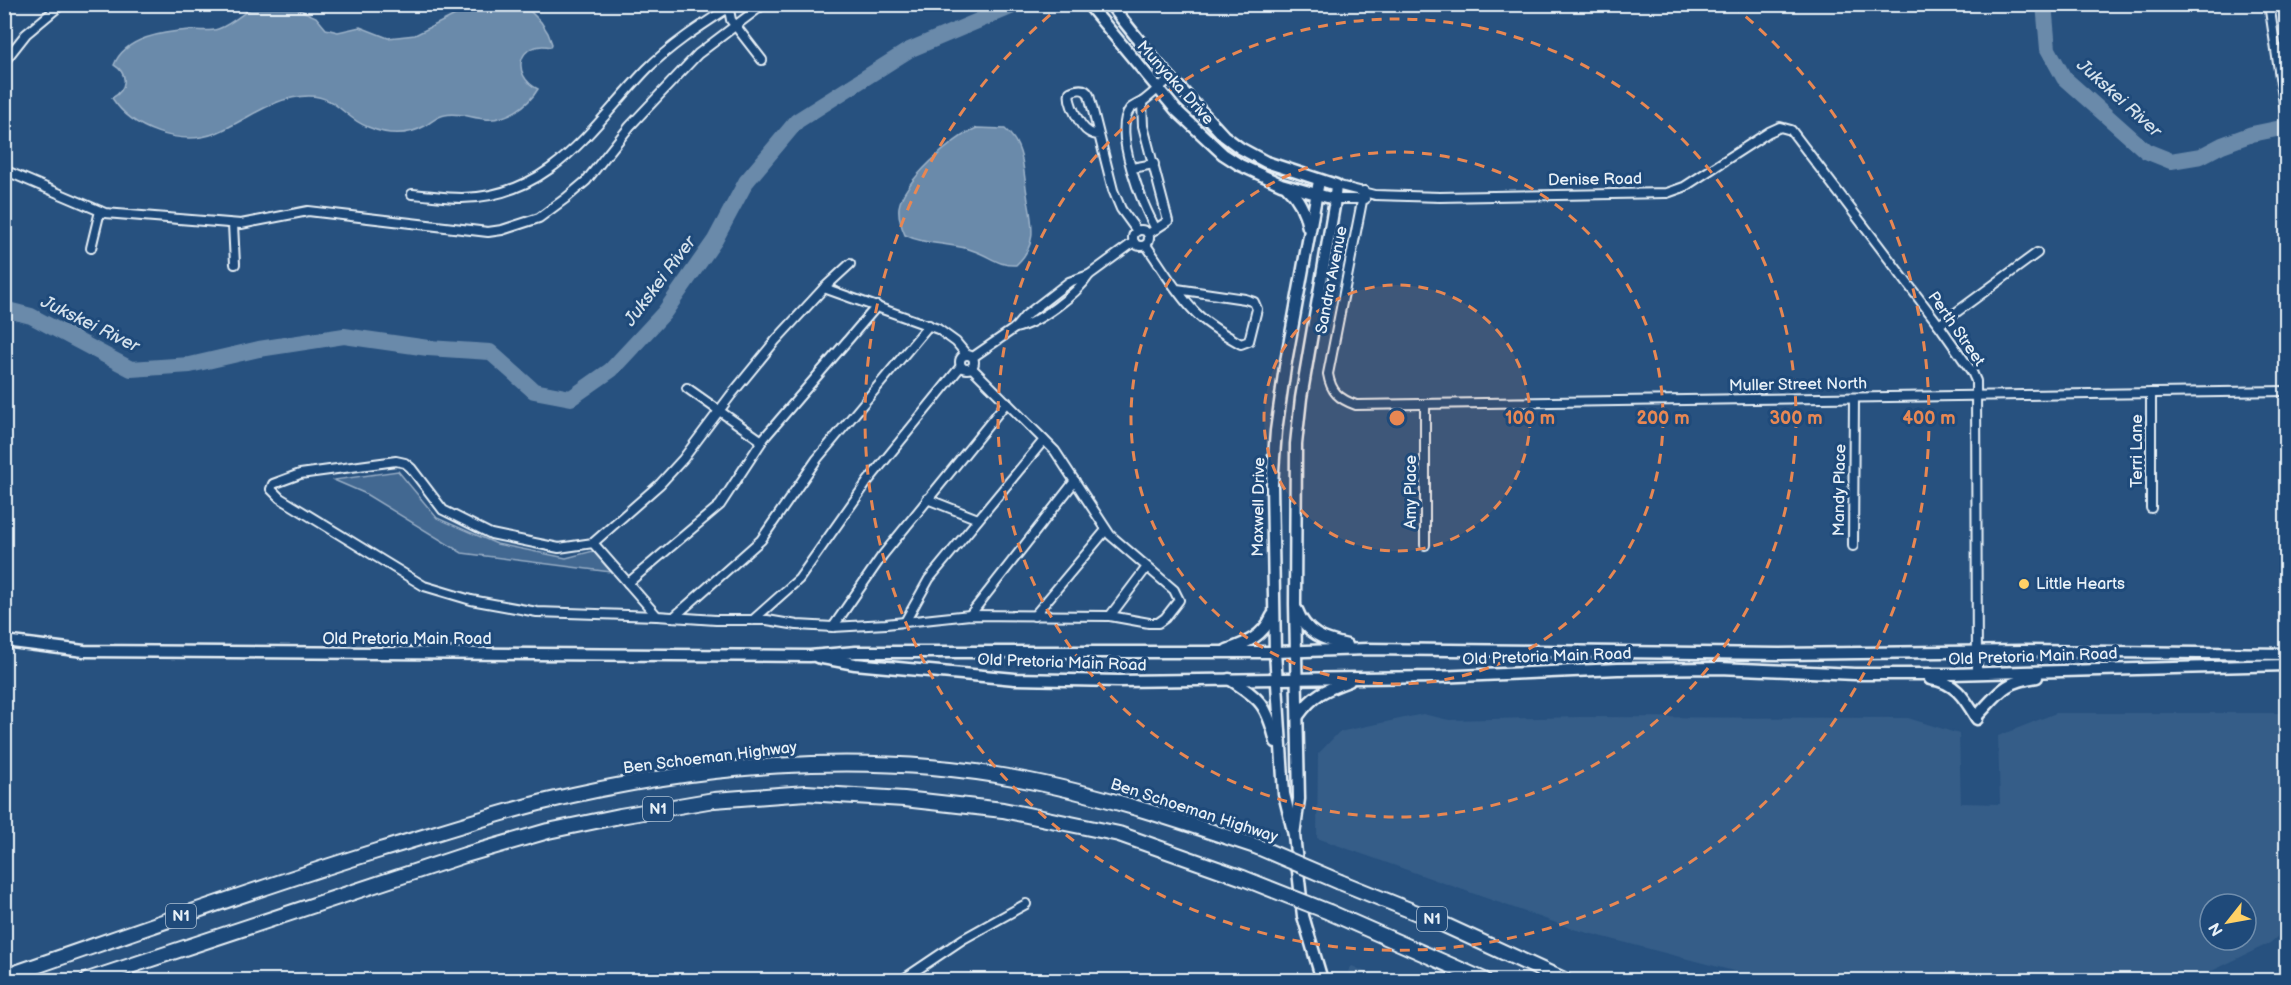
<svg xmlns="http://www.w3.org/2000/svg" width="2291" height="985" font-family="'Balsamiq Sans',sans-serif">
<rect width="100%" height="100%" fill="#27517f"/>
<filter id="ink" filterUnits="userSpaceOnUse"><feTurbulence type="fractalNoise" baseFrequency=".0167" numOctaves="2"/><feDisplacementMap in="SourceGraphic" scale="12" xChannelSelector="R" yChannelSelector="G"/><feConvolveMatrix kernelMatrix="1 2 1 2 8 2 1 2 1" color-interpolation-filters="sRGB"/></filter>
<g filter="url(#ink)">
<!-- built -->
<g fill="#355d88" fill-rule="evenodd">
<path d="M 2056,713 L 2286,713 L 2286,929 L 2270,943 L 2193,980 L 1768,980 L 1573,929 L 1317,838 L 1318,754 L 1339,732 L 1423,714 L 1449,720 L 1581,717 L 1908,718 L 1959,734 L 1961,803 L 2000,804 L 1998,736 ZM 2210,904 L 2246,904 L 2246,940 L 2210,940 Z"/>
<path d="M 1352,966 L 1384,980 L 1353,980 L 1348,971 Z"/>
</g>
<!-- green -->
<path fill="#436891" stroke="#96acc4" stroke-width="1.5" d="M 398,471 L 437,518 L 497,544 L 566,558 L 593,551 L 611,572 L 462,553 L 364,493 L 334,480 Z"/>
<!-- water -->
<g fill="#6b8aaa" stroke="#9db3c9" stroke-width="1.5">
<path d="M 257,4 L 289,5 L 316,17 L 326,29 L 338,32 L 360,27 L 388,38 L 415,35 L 459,13 L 513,5 L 529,10 L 541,22 L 548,33 L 552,44 L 551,47 C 518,40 510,75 538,89 C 528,106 506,121 485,119 C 472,118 458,112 445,115 C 437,116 432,122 425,126 C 407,136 387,135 368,127 C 345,119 337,96 309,96 C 273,96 248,120 216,133 C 180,147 132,129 112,98 C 127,90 129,74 114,65 C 125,37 163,32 190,30 C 199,30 209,32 218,29 C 232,24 243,13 257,4 Z"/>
<path d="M 977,128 L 1005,129 C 1025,146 1023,171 1027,194 C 1031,221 1040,243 1016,265 C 1000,266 992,258 977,252 C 954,242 927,246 905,235 C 901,226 898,216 899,207 C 903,182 953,137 977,128 Z"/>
</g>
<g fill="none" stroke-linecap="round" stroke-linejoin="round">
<!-- river -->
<g stroke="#6b8aaa" stroke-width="16">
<path d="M 2044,4 L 2048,49 L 2064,78 L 2146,151 L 2171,161 L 2201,156 L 2222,145 L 2252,134 L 2286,127"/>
<path d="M 4,309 L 31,316 L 131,369 L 190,365 L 259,349 L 344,336 L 428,348 L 490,352 L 534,391 L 571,398 L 611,370 L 664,313 L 715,240 L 746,182 L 797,121 L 909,50 L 1018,4"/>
</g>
<defs>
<g id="street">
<path d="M 728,4 L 731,20 L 762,60"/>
<path d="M 2269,4 L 2286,117"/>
<path d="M 4,62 L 26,34 L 62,4"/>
<path d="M 1142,102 L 1143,126 L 1168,221 L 1148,234"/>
<path d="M 1099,135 C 1097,135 1092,134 1089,132 C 1080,127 1067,101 1070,92 C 1077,89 1085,87 1089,95 L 1113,190 L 1121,209 L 1137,231"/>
<path d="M 1132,168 L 1154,164"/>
<path d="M 4,170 L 105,213 L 241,224 L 308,211 L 488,232 L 502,230 L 539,218 L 566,198 L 586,181 L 630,126 L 698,54 L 764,4"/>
<path d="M 1336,185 L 1375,195 L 1440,197 L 1667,193 L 1684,187 L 1769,132 L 1780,127 L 1791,130 L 1939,325 L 1972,372 L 1976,381 L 1977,673"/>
<path d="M 1364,191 L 1328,374 C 1331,392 1339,399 1356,405 L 2286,391"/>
<path d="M 412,194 C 428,195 445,198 462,198 C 552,197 592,126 647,69 C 671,45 699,27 728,8"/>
<path d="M 1334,199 L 1365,199"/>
<path d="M 233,224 L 235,264"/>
<path d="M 1156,229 C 1143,207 1112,131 1130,109 C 1133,106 1138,104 1142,102 C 1152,95 1161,85 1171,78"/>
<circle cx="1141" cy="238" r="8"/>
<path d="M 1146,245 C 1161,266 1175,291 1194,311 C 1206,324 1225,335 1241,344 L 1249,341 L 1257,309 L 1254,302 L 1245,299 L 1177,289"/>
<path d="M 91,248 L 100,211"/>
<path d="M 824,288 L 938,329 L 956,342 L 966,354"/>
<path d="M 1939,325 L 2037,253"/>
<path d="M 1015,328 C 1039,323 1076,295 1089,275"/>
<circle cx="967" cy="362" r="7"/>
<path d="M 973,357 L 1015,328 L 1025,316 L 1069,282 L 1089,275 L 1134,242"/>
<path d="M 687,388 L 762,441"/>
<path d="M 2151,393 L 2151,508"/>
<path d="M 1425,404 L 1425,545"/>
<path d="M 927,499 L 978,519"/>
<path d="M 593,543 L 657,616 L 716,620 L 767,620 L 797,625 L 833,627 L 886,624 L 970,615 L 1110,616 L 1149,623 L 1158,623 L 1165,618 L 1179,600 L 1174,590 L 1110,535 L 1055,451 L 972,368"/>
<path d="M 1853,546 L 1854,398"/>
<path d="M 628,583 L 720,505 L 764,438 L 877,306"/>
<path d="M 970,615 L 1075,481"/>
<path d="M 657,616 L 537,612 L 471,600 L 424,586 L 280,498 L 271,489 L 273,484 L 300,474 L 396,461 L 405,463 L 411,468 L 443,510 L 491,534 L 559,548 L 593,543 L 660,484 L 683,459 L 731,395 L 776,340 L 824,288 L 850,264"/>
<path d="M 1034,616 L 1106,530"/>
<path d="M 1110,616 L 1147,567"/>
<path d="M 674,617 L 761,540 L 817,459 L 929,325"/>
<path d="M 753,620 L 799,579 L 868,481 L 961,366"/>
<path d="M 905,622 L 929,579 L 1044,440"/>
<path d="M 833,627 L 882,556 L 1007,402"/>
<path d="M 902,980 L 963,939 L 1026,904"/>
</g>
<g id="secondary">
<path d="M 1088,4 L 1176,110 L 1223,154 L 1240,165 L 1281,184 L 1334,199"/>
<path d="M 1110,4 L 1157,63 L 1224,136 L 1240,148 L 1266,162 L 1336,185 L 1334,206 L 1301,398 L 1296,444 L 1295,604 L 1299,799 L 1294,835"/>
<path d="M 1319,181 L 1285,367 L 1276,431 L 1272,484 L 1275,652 L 1284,794 L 1294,835 L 1303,916 L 1322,980"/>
<path d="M 1287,187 C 1299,198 1305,211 1308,227"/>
<path d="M 1297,610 C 1306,634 1324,640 1347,645"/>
<path d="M 4,641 L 84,651 L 810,656 L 856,652 L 1275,652 L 1367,649 L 1779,654 L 2023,651 L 2286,654"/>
<path d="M 1227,650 C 1247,643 1263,636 1272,616"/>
<path d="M 817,657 L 855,664 L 1015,679 L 1119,681 L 1437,677 L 1618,669 L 1720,668 L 1855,674 L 1952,674 L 2286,665"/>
<path d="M 1229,679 C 1261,699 1267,705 1276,742"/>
<path d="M 1930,679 C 1956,682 1965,699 1977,719"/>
<path d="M 1298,716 C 1313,695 1324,690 1349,681"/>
<path d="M 1977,716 C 2000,692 2003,682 2037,677"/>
</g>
<g id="highway">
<path d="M 1340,882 L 1427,917 L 1564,980"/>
<path d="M 1329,912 L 1484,980"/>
<path d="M 4,977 C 129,934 254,889 380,850 C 434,834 488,816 543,802 C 693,765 860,750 1014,778 C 1097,793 1177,820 1258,847"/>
<path d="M 88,980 L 465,855 L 548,831 L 620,816 L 714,800 L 806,793 L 904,799 L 1003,810 L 1119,834 L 1243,878"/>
</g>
</defs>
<!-- street casing -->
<use href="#street" stroke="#e8f1f8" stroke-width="12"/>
<!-- secondary casing -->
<use href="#secondary" stroke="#e8f1f8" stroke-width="15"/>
<!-- highway casing -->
<use href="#highway" stroke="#e8f1f8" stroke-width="18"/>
<!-- street -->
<use href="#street" stroke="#1f4a7a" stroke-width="8"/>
<!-- secondary -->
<use href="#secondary" stroke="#1f4a7a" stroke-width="10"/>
<!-- highway -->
<use href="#highway" stroke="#1f4a7a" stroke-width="14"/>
<defs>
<g id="highway-bridge">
<path d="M 1258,847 L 1340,882"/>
<path d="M 1243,878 L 1329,912"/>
</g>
</defs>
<!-- highway-bridge casing -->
<use href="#highway-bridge" stroke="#e8f1f8" stroke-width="18" stroke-linecap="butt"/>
<!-- highway-bridge -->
<use href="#highway-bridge" stroke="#1f4a7a" stroke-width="14"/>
</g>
</g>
<!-- distance rings -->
<circle cx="1397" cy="418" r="133" fill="#e88753" fill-opacity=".12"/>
<g fill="none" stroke="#e88753" stroke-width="3" stroke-dasharray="10 8">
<circle cx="1397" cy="418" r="133"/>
<circle cx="1397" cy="418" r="266"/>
<circle cx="1397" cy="418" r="399"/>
<path d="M1732 5A532 532 0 1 1 1062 5"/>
</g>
<!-- markers -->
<circle fill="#ffd166" stroke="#1f4a7a" stroke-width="2" cx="2024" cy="584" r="6"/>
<g text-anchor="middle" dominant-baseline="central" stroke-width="6" stroke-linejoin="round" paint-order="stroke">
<!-- shield labels -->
<g fill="#1f4a7a" stroke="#acbfd2" stroke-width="1.5">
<rect x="643" y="797" width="30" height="24" rx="4.5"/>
<rect x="166" y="904" width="30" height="24" rx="4.5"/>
<rect x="1417" y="907" width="30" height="24" rx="4.5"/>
</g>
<g font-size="15" font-weight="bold" fill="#e8f1f8">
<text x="658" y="809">N1</text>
<text x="181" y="916">N1</text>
<text x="1432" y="919">N1</text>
</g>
<!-- street labels -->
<g font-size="16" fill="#e8f1f8" stroke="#1f4a7a">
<text transform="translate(1175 83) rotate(48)">Munyaka Drive</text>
<text transform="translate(1595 180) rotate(-1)">Denise Road</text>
<text transform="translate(1332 280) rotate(-79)">Sandra Avenue</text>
<text transform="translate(1956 329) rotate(55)">Perth Street</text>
<text transform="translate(1798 385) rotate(-1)">Muller Street North</text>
<text transform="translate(2137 451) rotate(-90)">Terri Lane</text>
<text transform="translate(1840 490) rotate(-89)">Mandy Place</text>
<text transform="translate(1411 492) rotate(-90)">Amy Place</text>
<text transform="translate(1259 507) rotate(-89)">Maxwell Drive</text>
<text x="407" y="639">Old Pretoria Main Road</text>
<text transform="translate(1547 657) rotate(-2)">Old Pretoria Main Road</text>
<text transform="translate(2033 657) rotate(-2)">Old Pretoria Main Road</text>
<text transform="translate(1062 663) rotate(2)">Old Pretoria Main Road</text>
<text transform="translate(710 758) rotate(-7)">Ben Schoeman Highway</text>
<text transform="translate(1194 811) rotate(18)">Ben Schoeman Highway</text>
</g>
<!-- poi labels -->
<g font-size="16" fill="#e8f1f8" stroke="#1f4a7a" text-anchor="start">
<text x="2036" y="584">Little Hearts</text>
</g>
<!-- water labels -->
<g font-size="18" font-style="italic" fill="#d5e2ec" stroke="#1f4a7a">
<text transform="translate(2119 98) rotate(42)">Jukskei River</text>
<text transform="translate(660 281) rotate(-53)">Jukskei River</text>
<text transform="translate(90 324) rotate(26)">Jukskei River</text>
</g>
</g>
<circle cx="1397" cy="418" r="9" fill="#e88753" stroke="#1f4a7a" stroke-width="3"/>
<g font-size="18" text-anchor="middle" font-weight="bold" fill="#e88753" stroke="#1f4a7a" stroke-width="6" stroke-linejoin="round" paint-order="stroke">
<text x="1530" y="424">100 m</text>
<text x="1663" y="424">200 m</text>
<text x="1796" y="424">300 m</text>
<text x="1929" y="424">400 m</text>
</g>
<!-- margin -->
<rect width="2291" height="985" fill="none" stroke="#1f4a7a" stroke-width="24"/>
<rect x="12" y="12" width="2267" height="961" fill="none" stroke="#e8f1f8" stroke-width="2" filter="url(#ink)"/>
<!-- north arrow -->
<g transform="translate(2228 922) rotate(239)"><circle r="28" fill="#1f4a7a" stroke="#6f8dac" stroke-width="1.5"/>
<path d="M0-4.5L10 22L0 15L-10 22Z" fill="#ffd166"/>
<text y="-9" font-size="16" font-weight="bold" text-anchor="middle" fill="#e8f1f8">N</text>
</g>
</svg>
